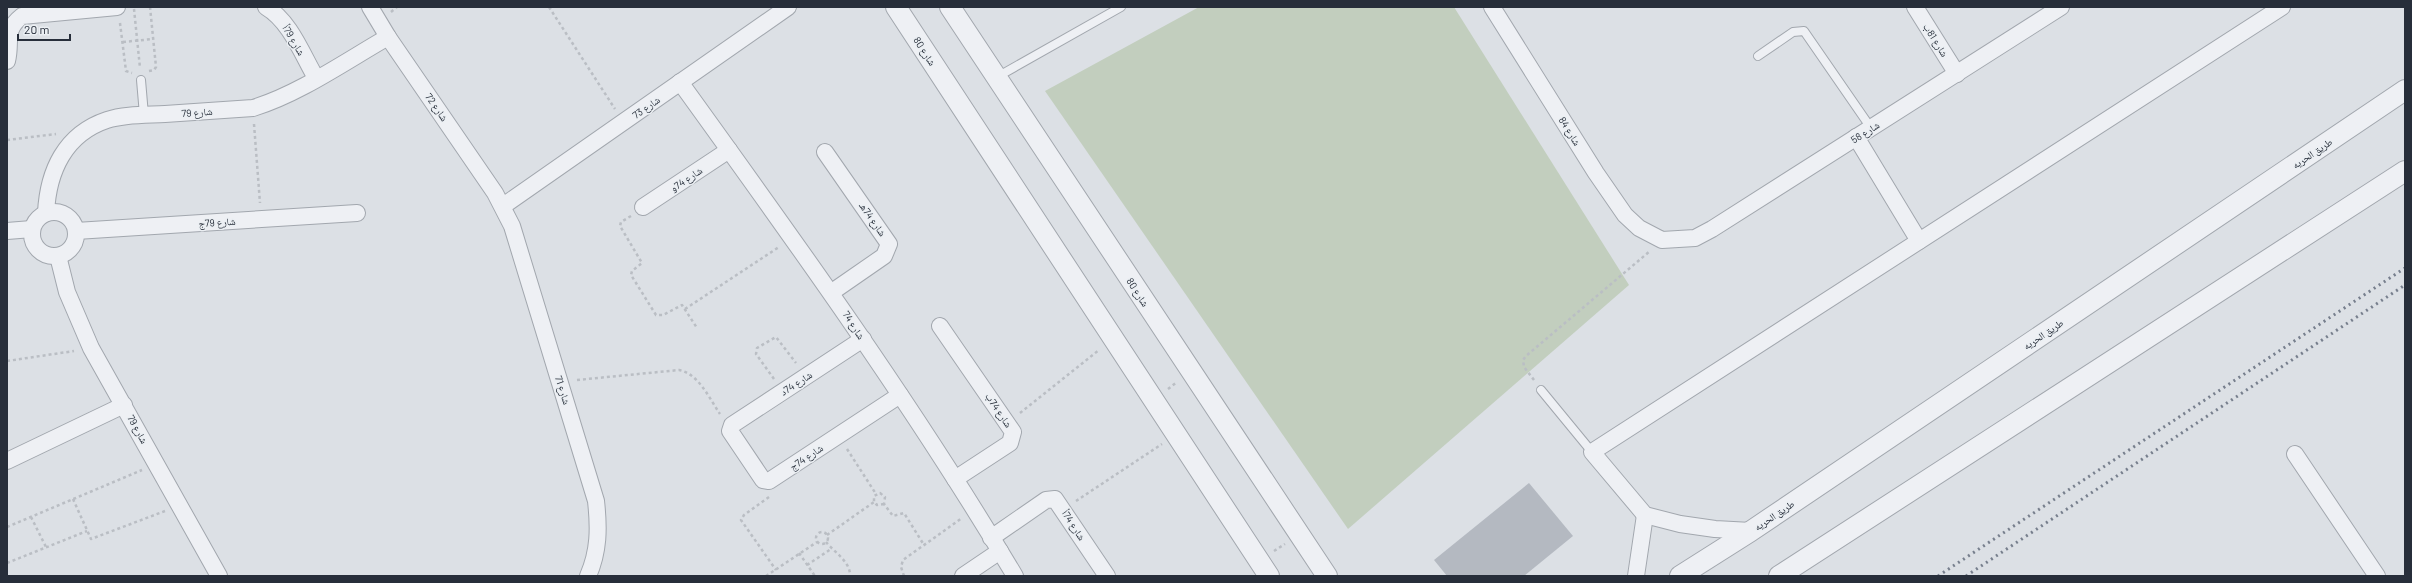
<svg xmlns="http://www.w3.org/2000/svg" width="2412" height="583" font-family="Barlow,'Noto Naskh Arabic',sans-serif">
<rect width="100%" height="100%" fill="#dce0e5"/>
<!-- green -->
<path fill="#c2cebe" d="M 1199,7 L 1454,7 L 1629,285 L 1348,529 L 1045,91 Z"/>
<!-- building -->
<path fill="#b4b9c1" d="M 1529,483 L 1573,536 L 1524,576 L 1447,576 L 1434,560 Z"/>
<g fill="none" stroke-linecap="round" stroke-linejoin="round">
<defs>
<g id="service">
<path d="M 1758,56 L 1793,32 L 1804,31 L 1871,128"/>
<path d="M 997,77 L 1121,7"/>
<path d="M 141,80 L 144,115"/>
<path d="M 1541,390 L 1592,452"/>
</g>
<g id="minor">
<path d="M 266,7 C 290,21 302,54 316,78"/>
<path d="M 370,7 L 388,37 L 495,193 L 512,226 L 596,501 C 599,528 599,551 588,576"/>
<path d="M 1492,7 L 1596,173 L 1625,215 L 1639,228 L 1662,240 L 1695,238 L 1712,229 L 2061,7"/>
<path d="M 1915,7 L 1957,74"/>
<path d="M 7,61 C 12,41 3,31 22,16 L 117,7"/>
<path d="M 680,82 C 797,244 913,405 1015,576"/>
<path d="M 1856,137 L 1919,241"/>
<path d="M 825,152 L 889,244 L 884,256 L 832,292"/>
<path d="M 503,206 L 788,7"/>
<path d="M 643,207 L 729,150"/>
<circle cx="54" cy="234" r="22"/>
<path d="M 46,213 C 48,171 65,134 107,120 C 125,114 147,115 165,114 C 194,112 224,110 253,108 C 299,94 346,61 388,37"/>
<path d="M 7,231 L 32,229"/>
<path d="M 76,231 L 357,213"/>
<path d="M 58,256 L 67,292 L 91,348 L 219,576"/>
<path d="M 940,326 L 1013,432 L 1010,443 L 955,479"/>
<path d="M 863,339 L 732,425 L 730,431 L 763,480 L 769,481 L 900,395"/>
<path d="M 2295,454 L 2377,576"/>
<path d="M 7,461 L 124,405"/>
<path d="M 1751,531 L 1715,529 L 1680,524 L 1645,515 L 1592,452 L 2282,7"/>
<path d="M 991,538 L 1046,500 L 1055,499 L 1107,576"/>
<path d="M 963,576 L 1000,551"/>
<path d="M 1636,576 L 1645,515"/>
</g>
<g id="tertiary">
<path d="M 896,7 L 1269,576"/>
<path d="M 950,7 L 1327,576"/>
<path d="M 1680,576 L 1751,531 L 2405,90"/>
<path d="M 1779,576 L 2405,171"/>
</g>
</defs>
<!-- service casing -->
<use href="#service" stroke="#a2a7ae" stroke-width="10"/>
<!-- minor casing -->
<use href="#minor" stroke="#a2a7ae" stroke-width="18"/>
<!-- tertiary casing -->
<use href="#tertiary" stroke="#a2a7ae" stroke-width="22"/>
<!-- path -->
<g stroke="#babec4" stroke-width="2.5" stroke-dasharray="3 3" stroke-linecap="butt">
<path d="M 549,7 L 615,109"/>
<path d="M 134,9 L 140,68"/>
<path d="M 391,12 L 397,7"/>
<path d="M 120,23 L 126,71 L 132,73"/>
<path d="M 123,42 L 153,39"/>
<path d="M 149,71 L 154,70 L 156,67 L 150,7"/>
<path d="M 254,124 L 260,203"/>
<path d="M 7,140 L 56,134"/>
<path d="M 631,216 L 621,222 L 620,226 L 642,263 L 632,271 L 631,275 L 656,315 L 663,315 L 682,305 L 697,328"/>
<path d="M 685,309 L 779,247"/>
<path d="M 7,361 L 74,351"/>
<path d="M 774,379 L 756,354 L 757,348 L 776,337 L 796,363"/>
<path d="M 577,380 L 679,370 C 699,374 709,398 720,414"/>
<path d="M 1534,380 L 1524,367 L 1523,360 L 1526,356 L 1650,251"/>
<path d="M 1168,389 L 1177,382"/>
<path d="M 1020,413 L 1099,350"/>
<path d="M 847,449 L 876,494"/>
<path d="M 769,497 L 744,515 L 741,520 L 776,570"/>
<path d="M 73,499 L 91,539 L 165,511"/>
<path d="M 1076,501 L 1162,444"/>
<path d="M 884,504 L 877,505 L 874,502 L 874,496 L 880,493 L 885,497 L 884,504 L 893,516 L 904,513 L 924,545"/>
<path d="M 31,517 L 46,547"/>
<path d="M 7,527 L 142,470"/>
<circle cx="822" cy="538" r="6"/>
<path d="M 827,535 L 874,502"/>
<path d="M 826,542 C 833,551 851,562 850,576"/>
<path d="M 1274,551 L 1285,544"/>
<path d="M 799,553 L 815,576"/>
<path d="M 7,563 L 87,531"/>
<path d="M 807,565 L 831,549"/>
<path d="M 766,576 L 817,542"/>
<path d="M 904,576 L 901,567 L 903,560 L 962,518"/>
</g>
<!-- service -->
<use href="#service" stroke="#eef0f4" stroke-width="8"/>
<!-- minor -->
<use href="#minor" stroke="#eef0f4" stroke-width="16"/>
<!-- tertiary -->
<use href="#tertiary" stroke="#eef0f4" stroke-width="20"/>
<!-- rail -->
<g stroke="#777f8d" stroke-width="3" stroke-dasharray="2 4" stroke-linecap="butt">
<path d="M 1938,576 L 2405,268"/>
<path d="M 1966,576 L 2405,285"/>
</g>
</g>
<g text-anchor="middle" dominant-baseline="central" stroke-width="3" stroke-linejoin="round" paint-order="stroke">
<!-- street labels -->
<g font-size="10" fill="#272e3a" stroke="#ebeff3">
<text transform="translate(294 40) rotate(59)">شارع 79أ</text>
<text transform="translate(1936 40) rotate(58)">شارع 81ب</text>
<text transform="translate(925 51) rotate(57)">شارع 80</text>
<text transform="translate(437 107) rotate(55)">شارع 72</text>
<text transform="translate(646 107) rotate(-35)">شارع 73</text>
<text transform="translate(197 112) rotate(-4)">شارع 79</text>
<text transform="translate(1570 131) rotate(58)">شارع 84</text>
<text transform="translate(1865 132) rotate(-32)">شارع 58</text>
<text transform="translate(2312 153) rotate(-34)">طريق الحريه</text>
<text transform="translate(686 179) rotate(-34)">شارع 74و</text>
<text transform="translate(873 219) rotate(55)">شارع 74هـ</text>
<text transform="translate(217 222) rotate(-4)">شارع 79ج</text>
<text transform="translate(1138 292) rotate(57)">شارع 80</text>
<text transform="translate(854 325) rotate(57)">شارع 74</text>
<text transform="translate(2043 334) rotate(-34)">طريق الحريه</text>
<text transform="translate(796 383) rotate(-33)">شارع 74د</text>
<text transform="translate(563 390) rotate(72)">شارع 71</text>
<text transform="translate(999 410) rotate(56)">شارع 74ب</text>
<text transform="translate(138 429) rotate(61)">شارع 79</text>
<text transform="translate(806 457) rotate(-34)">شارع 74ج</text>
<text transform="translate(1774 515) rotate(-34)">طريق الحريه</text>
<text transform="translate(1074 525) rotate(57)">شارع 74أ</text>
</g>
</g>
<!-- border -->
<rect width="2412" height="583" fill="none" stroke="#272e3a" stroke-width="16"/>
<!-- scale -->
<path d="M18 34v6h52v-6" fill="none" stroke="#272e3a" stroke-width="2"/>
<text x="24" y="34" font-size="12" fill="#272e3a" stroke="#ebeff3" stroke-width="3" paint-order="stroke">20 m</text>
</svg>
